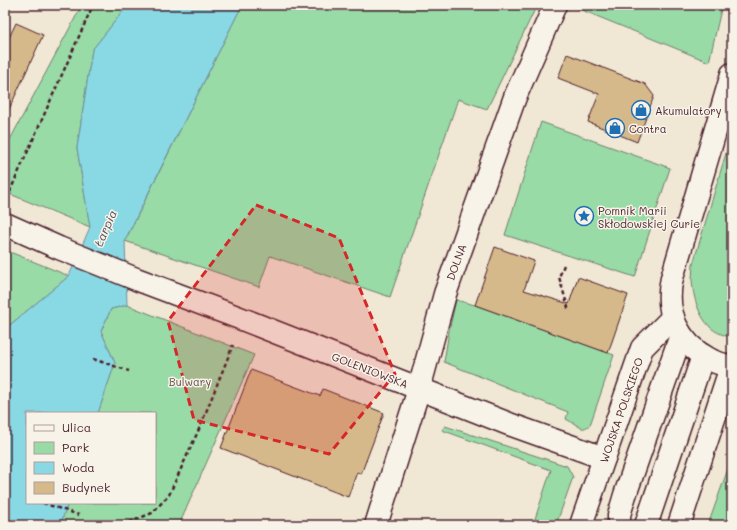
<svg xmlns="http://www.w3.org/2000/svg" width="737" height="530" font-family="Mali,sans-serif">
<rect width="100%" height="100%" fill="#f0e7d5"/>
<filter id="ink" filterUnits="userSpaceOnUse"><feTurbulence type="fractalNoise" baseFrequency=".025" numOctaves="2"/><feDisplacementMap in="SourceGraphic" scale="8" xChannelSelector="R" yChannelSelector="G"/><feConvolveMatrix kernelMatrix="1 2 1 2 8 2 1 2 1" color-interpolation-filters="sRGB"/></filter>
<g filter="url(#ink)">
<!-- green -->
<g fill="#98dba7" stroke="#717d69">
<path d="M 82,5 L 128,5 L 92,50 L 77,148 L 90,227 L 5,192 L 5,149 Z"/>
<path d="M 242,5 L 537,5 L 487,109 L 458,99 L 390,297 L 270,256 L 259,287 L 125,241 Z"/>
<path d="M 578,5 L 722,5 L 709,62 L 577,8 Z"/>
<path d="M 541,122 L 670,168 L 635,277 L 505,235 Z"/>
<path d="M 732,133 L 732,338 C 724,335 716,333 710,327 C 698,315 693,296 692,280 C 692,275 693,269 693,264 Z"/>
<path d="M 5,250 L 69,276 L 5,329 Z"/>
<path d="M 456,300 L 475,305 L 614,355 L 590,425 C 582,430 583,429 575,424 C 572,422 569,421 566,419 L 568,412 L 444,362 L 449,331 Z"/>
<path d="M 127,305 L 254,355 L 179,525 L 60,525 L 68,503 L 155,503 L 155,413 L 98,413 L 115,363 L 101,331 L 111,309 Z"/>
<path d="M 445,426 L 567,466 L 573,477 L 556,525 L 533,525 L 551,470 L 442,430 Z"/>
<path d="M 729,466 L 732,468 L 732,525 L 708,525 Z"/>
</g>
<!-- water -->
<path fill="#89d9e5" stroke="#708f9b" d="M 128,5 L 242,5 L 125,240 L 127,305 L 111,309 L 101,331 L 115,363 L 98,413 L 27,413 L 27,503 L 68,503 L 60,525 L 5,525 L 5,329 L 69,276 L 90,227 L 77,148 L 92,50 Z"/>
<!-- building -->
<g fill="#d6b98a" stroke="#4a1f2b">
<path d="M 16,23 L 43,35 L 5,118 L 5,46 Z"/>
<path d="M 567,54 L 645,84 L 654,96 L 637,142 L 588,122 L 599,94 L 558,78 Z"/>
<path d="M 495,247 L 534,261 L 524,290 L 569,304 L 578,277 L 628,295 L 608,353 L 475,305 Z"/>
<path d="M 251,370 L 320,396 L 323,389 L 384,413 L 361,474 L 357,472 L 348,497 L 221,448 Z"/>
</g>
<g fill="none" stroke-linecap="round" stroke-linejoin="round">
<defs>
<g id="minor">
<path d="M 732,74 L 672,278 C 664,312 678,343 709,359 C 716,363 724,365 732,367"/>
<path d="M 5,224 L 59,248 L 136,279 L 237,317 L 509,424 L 604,458"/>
<path d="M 376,525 L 419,389 L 445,294 L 515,97 L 555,5"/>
<path d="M 581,525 L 642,348 L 673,317"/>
<path d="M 619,525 L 619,515 L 625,495 L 681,335"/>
<path d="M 646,525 L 703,356"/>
<path d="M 679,525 L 731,367"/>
</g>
</defs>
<!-- minor casing -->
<use href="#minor" stroke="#4a1f2b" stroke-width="25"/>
<!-- path -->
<g stroke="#4a1f2b" stroke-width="2.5" stroke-dasharray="4 3" stroke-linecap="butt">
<path d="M 8,199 L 11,189 L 93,5"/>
<path d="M 564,265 L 559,277 L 569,311"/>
<path d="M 93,359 L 129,371"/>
<path d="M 43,503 L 79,515"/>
<path d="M 123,525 L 152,513 L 169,495 L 200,427 L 233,345"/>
</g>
<!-- minor -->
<use href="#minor" stroke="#f7f3e8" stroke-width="22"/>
</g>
</g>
<!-- marked area -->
<path fill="#d62828" fill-opacity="0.2" stroke="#d62828" stroke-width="3" stroke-dasharray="8 5" stroke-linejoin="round" d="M 256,205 L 339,238 L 395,374 L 329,454 L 194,420 L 168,321 Z"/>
<!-- icons -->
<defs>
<symbol id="shop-ring" viewBox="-11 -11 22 22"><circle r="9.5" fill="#f7f3e8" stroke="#1f6fb2" stroke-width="1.5"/><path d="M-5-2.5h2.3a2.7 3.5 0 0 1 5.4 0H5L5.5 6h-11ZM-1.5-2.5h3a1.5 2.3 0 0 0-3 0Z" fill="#1f6fb2"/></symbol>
<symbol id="sight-ring" viewBox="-11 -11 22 22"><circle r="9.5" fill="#f7f3e8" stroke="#1f6fb2" stroke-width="1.5"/><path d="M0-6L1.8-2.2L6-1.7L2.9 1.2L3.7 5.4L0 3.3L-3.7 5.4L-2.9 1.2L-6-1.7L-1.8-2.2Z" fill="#1f6fb2"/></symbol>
</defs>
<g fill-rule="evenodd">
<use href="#shop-ring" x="630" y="99" width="22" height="22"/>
<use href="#shop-ring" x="604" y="117" width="22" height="22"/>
<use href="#sight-ring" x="573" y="205" width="22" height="22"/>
</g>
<g text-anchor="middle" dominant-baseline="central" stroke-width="3" stroke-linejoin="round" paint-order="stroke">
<!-- poi labels -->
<g font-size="11" fill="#4a1f2b" stroke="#f7f3e8" text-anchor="start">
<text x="655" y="110">Akumulatory</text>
<text x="629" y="128">Contra</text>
<text x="598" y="210">Pomnik Marii<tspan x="598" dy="13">Skłodowskiej Curie</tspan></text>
</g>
<!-- street labels -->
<g font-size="11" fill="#4a1f2b" stroke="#f7f3e8">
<text transform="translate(456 262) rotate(-70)">DOLNA</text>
<text transform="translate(370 370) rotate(21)">GOLENIOWSKA</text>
<text transform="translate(621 410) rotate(-71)">WOJSKA POLSKIEGO</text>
</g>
<!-- park labels -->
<g font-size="11" fill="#5e4e4a" stroke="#f7f3e8">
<text x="190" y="381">Bulwary</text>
</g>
<!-- water labels -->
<g font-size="12" font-style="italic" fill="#5a4e5a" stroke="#f7f3e8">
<text transform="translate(105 228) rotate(-66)">Łarpia</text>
</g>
</g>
<!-- margin -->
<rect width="737" height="530" fill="none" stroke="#f7f3e8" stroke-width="20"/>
<rect x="10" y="10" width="717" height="510" fill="none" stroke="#4a1f2b" stroke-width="1.5" filter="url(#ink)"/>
<!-- legend -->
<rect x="26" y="412" width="130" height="92" fill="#f7f3e8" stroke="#b29e9c"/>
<rect x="34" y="425" width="20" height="6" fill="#f7f3e8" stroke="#b29e9c"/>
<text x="62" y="432" font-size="12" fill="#4a1f2b">Ulica</text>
<rect x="34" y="442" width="20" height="12" fill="#98dba7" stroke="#b29e9c"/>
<text x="62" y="452" font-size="12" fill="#4a1f2b">Park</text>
<rect x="34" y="462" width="20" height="12" fill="#89d9e5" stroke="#b29e9c"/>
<text x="62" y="472" font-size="12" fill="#4a1f2b">Woda</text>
<rect x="34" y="482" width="20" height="12" fill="#d6b98a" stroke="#b29e9c"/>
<text x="62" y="492" font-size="12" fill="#4a1f2b">Budynek</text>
</svg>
